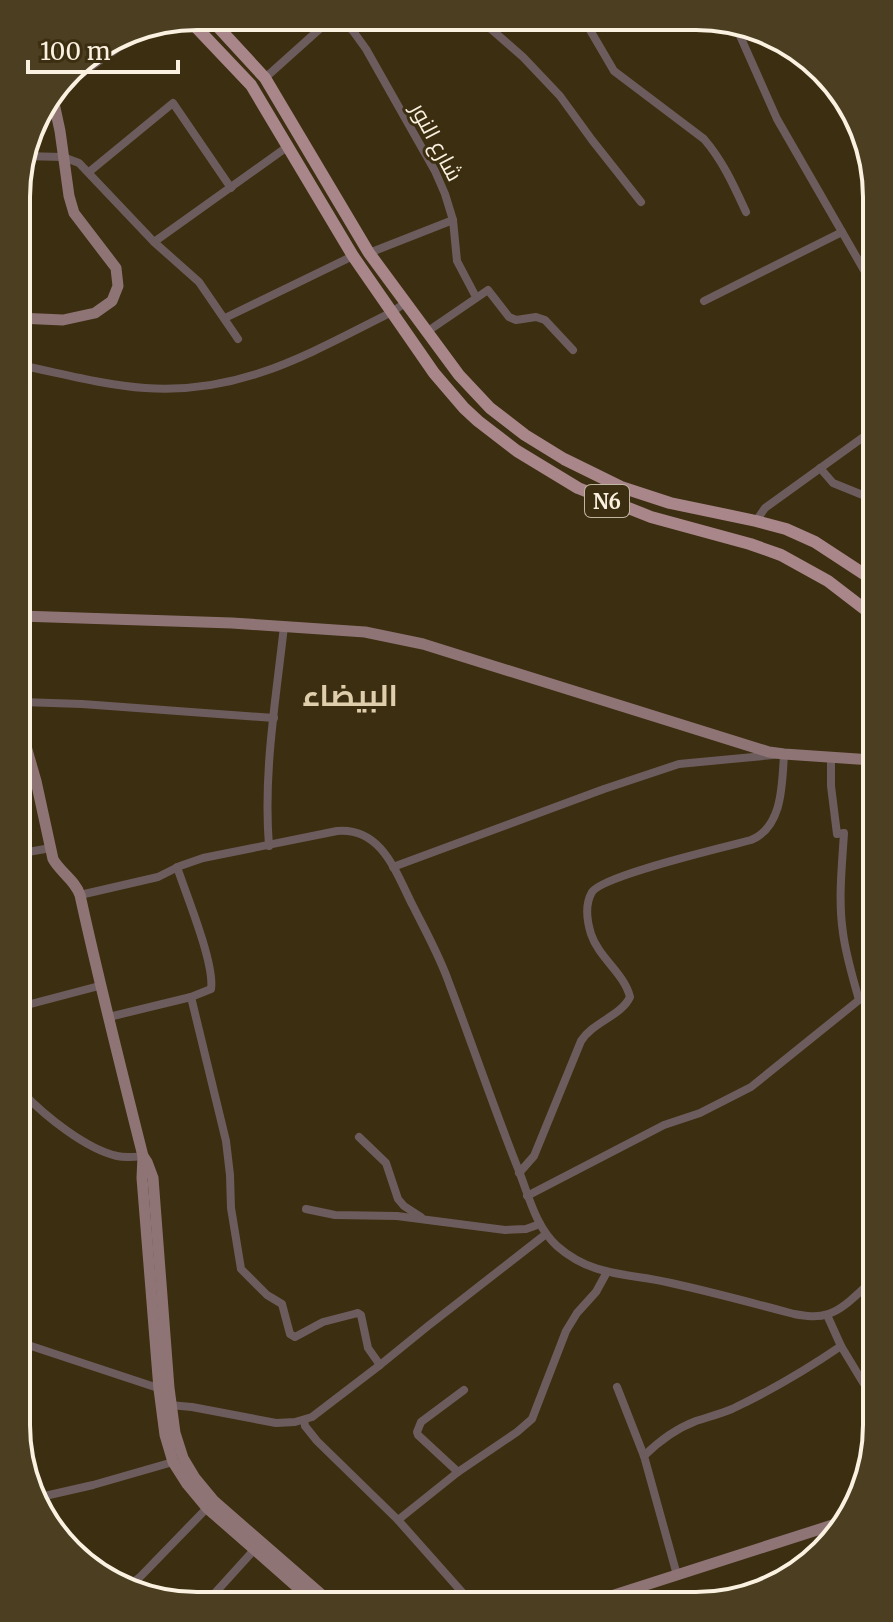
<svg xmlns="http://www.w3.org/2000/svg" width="893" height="1622" font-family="Merriweather,Cairo,serif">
<rect width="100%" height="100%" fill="#3c2e10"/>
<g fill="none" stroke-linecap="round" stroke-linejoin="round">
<!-- street -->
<g stroke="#6d5c5d" stroke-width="8">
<path d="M 338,17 L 353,31 L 366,49 L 435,171 L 445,194 L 453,220 L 457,261 L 476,297"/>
<path d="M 464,18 L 491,29 L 523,57 L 560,96 L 592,140 L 641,202"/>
<path d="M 583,18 L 614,71 L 704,139 C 723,161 734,186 746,212"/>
<path d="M 733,20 L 777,119 L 868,277"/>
<path d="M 265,78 L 333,17"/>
<path d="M 52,94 L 138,34"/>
<path d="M 863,132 L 863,138"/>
<path d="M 23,156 L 63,157 L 79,163 L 154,242 L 199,282 L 238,339"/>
<path d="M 89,172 L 173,103 L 231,188"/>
<path d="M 154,242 L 287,147"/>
<path d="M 369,253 L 453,220"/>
<path d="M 704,301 L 842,232"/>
<path d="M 225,318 L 353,256"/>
<path d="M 428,331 L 488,290 L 509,317 L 516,320 L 536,317 L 545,320 L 573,350"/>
<path d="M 19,365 C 60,373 103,385 145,388 C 241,395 310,353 392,312 L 405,303"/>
<path d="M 820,468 L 833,483 L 870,498"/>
<path d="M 756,521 L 765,508 L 869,433"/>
<path d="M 21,702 L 82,704 L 274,718"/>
<path d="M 831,758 L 831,786 L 837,834 L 844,833 C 842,866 838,900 843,933 C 846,956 853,978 859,1000"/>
<path d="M 21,784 L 36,781"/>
<path d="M 269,846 C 263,772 276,699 284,626"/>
<path d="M 22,853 L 51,848"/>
<path d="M 393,867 L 604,789 L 679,764 L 784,754 C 782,784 783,827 751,840 C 726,847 603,875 592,892 C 585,904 587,921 591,934 C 599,958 624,973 630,997 C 621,1016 593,1022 581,1041 L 534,1156 L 519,1173"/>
<path d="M 80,895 L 158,877 L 180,866 L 203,858 L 337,831 C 382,827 396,873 413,906 C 426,932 440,957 449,983 C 473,1046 494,1109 519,1171 C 529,1197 536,1227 557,1246 C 592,1277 628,1273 671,1283 C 712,1292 753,1303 794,1314 C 805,1316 817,1318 828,1314 C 845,1309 861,1290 875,1278"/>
<path d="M 191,997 L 226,1141 L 230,1175 L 231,1208 L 241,1269 L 267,1295 L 282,1304 L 290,1334 L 295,1337 L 323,1322 L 354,1314 L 358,1313 L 361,1315 L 368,1348 L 380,1365"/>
<path d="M 23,1006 L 99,986"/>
<path d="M 109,1017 L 191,997 L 211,989 C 215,964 186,894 177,867"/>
<path d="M 23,1093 C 45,1116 86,1149 117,1156 C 126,1158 134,1157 143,1156"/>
<path d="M 359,1137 L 386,1163 L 398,1199 L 404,1206 L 421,1217"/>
<path d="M 527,1196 L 664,1125 L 700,1113 L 751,1087 L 859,1000 L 873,997"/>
<path d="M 306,1209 L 335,1215 L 397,1216 L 505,1230 L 526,1229 L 540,1224"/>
<path d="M 827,1315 L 841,1346 L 864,1384"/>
<path d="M 25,1344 L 161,1389"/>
<path d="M 617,1387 L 644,1456 L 677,1575"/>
<path d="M 169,1405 L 192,1407 L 276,1423 L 295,1422 L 312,1417 L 380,1365 L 428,1326 L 546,1234"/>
<path d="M 304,1420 L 305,1426 L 317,1441 L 398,1520 L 469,1600"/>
<path d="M 644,1456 C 660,1440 675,1429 696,1421 C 708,1417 720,1414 732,1409 C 770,1391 806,1370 841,1346"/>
<path d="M 458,1472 L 418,1435 L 417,1432 L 421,1422 L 464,1390"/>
<path d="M 36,1498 L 93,1485 L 173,1462"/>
<path d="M 398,1520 L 458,1472 L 517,1432 L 532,1419 L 566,1331 L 577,1313 L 596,1292 L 607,1272"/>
<path d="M 129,1586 L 141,1576 L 207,1508"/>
<path d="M 205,1604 L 254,1550"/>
</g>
<!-- secondary -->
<g stroke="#8f7476" stroke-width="11">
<path d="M 18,318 L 63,320 L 95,313 L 112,301 L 118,286 L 116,268 L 74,213 L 69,196 L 60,131 L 52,94"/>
<path d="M 20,616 L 232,623 L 365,632 L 423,644 L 769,752 L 784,754 L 872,760"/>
<path d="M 21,729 L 36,781 L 53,859 C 60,872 75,880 80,895 C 99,982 121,1069 143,1156 L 142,1178 L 159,1389 L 165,1435 L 173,1462 L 187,1484 L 207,1508 L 314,1602"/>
<path d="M 143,1156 L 147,1162 L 153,1178 L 169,1388 L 175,1433 L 183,1458 L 195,1478 L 214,1501 L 330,1602"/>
<path d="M 605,1598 L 845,1521"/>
</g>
<!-- primary -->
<g stroke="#a88689" stroke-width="12">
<path d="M 203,16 L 219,28 L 265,78 L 369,253 L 459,375 L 490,408 L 525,435 L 564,459 L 621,487 L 670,503 L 756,521 L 786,529 L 815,542 L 870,578"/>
<path d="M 185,18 L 195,26 L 251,85 L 353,256 L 434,373 L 464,408 L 478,421 L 517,451 L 578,488 L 651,517 L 750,544 L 781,555 L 828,581 L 871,614"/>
</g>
</g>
<g text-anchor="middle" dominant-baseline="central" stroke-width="6" stroke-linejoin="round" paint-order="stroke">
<!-- shield labels -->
<rect fill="#3c2e10" stroke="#c1b6a2" stroke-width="2" x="585" y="485" width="44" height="32" rx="6"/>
<g font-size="20" font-weight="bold" fill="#faf1e0">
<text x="607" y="501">N6</text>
</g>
<!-- street labels -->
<g font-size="22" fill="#faf1e0" stroke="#3c2e10">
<text transform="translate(437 142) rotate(62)">شارع النور</text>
</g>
<!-- district labels -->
<g font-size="30" font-weight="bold" fill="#dfceac" stroke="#3c2e10">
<text x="350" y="695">البيضاء</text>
</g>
</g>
<!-- crop -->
<path d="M0 0H893V1622H0ZM197 30H696A167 167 0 0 1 863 197V1425A167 167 0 0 1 696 1592H197A167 167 0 0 1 30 1425V197A167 167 0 0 1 197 30Z" fill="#4b3e21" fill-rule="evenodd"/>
<path fill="none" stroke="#faf1e0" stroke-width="4" d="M197 30H696A167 167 0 0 1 863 197V1425A167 167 0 0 1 696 1592H197A167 167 0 0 1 30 1425V197A167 167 0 0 1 197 30Z"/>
<!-- scale -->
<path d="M28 60v12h150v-12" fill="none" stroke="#faf1e0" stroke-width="4"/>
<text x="40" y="60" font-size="24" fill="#faf1e0" stroke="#3c2e10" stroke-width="6" paint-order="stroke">100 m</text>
</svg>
